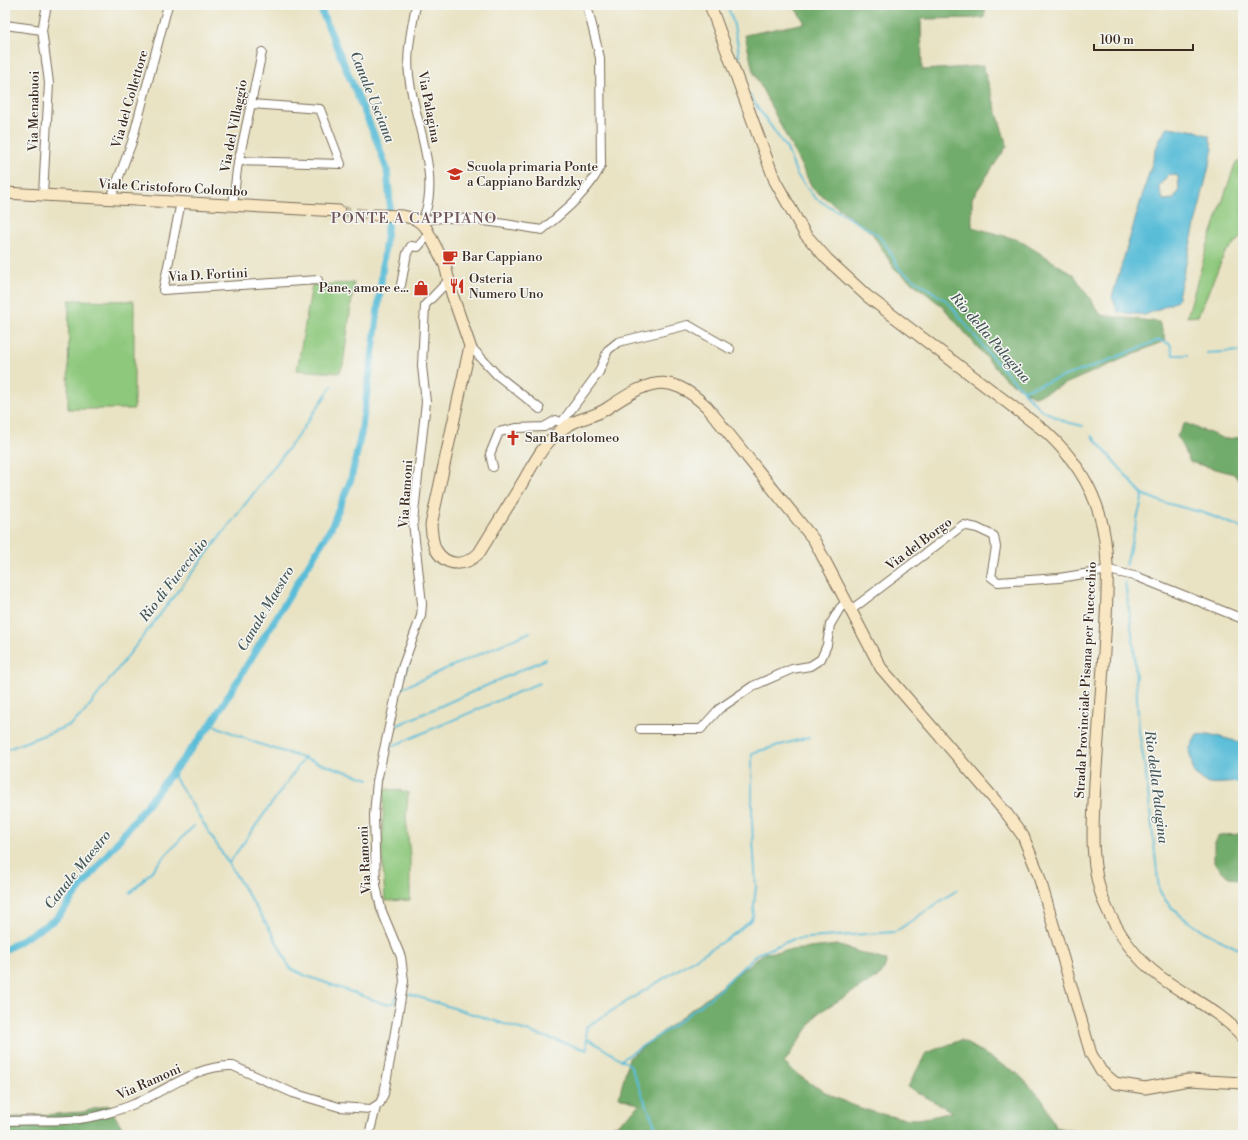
<svg xmlns="http://www.w3.org/2000/svg" width="1248" height="1140" font-family="'Libre Bodoni',serif">
<rect width="100%" height="100%" fill="#f6f6f2"/>
<filter id="ink" filterUnits="userSpaceOnUse"><feTurbulence type="fractalNoise" baseFrequency=".025" numOctaves="2"/><feDisplacementMap in="SourceGraphic" scale="8" xChannelSelector="R" yChannelSelector="G"/><feConvolveMatrix kernelMatrix="1 2 1 2 8 2 1 2 1" color-interpolation-filters="sRGB"/></filter>
<filter id="wash" filterUnits="userSpaceOnUse"><feTurbulence type="fractalNoise" baseFrequency=".012" numOctaves="4" result="noise"/><feDisplacementMap in="SourceGraphic" scale="16" xChannelSelector="R" yChannelSelector="G"/><feGaussianBlur stdDeviation="0.9" result="paint"/><feColorMatrix in="noise" values="0 0 0 0 0 0 0 0 0 0 0 0 0 0 0 0 0 1.4 0 .05"/><feComposite in="paint" operator="in"/></filter>
<g filter="url(#wash)">
<rect width="100%" height="100%" fill="#e9e3c4"/>
<!-- green -->
<g fill="#8dc87c" stroke="#64794d">
<path d="M 1243,159 L 1243,235 L 1225,253 L 1198,316 L 1187,317 L 1208,244 L 1235,164 Z"/>
<path d="M 354,283 L 343,365 L 339,373 L 297,370 L 312,285 Z"/>
<path d="M 69,300 L 134,301 L 134,409 L 68,409 Z"/>
<path d="M 384,789 L 402,790 L 402,792 L 408,792 L 406,819 L 410,855 L 410,900 L 385,901 L 382,849 Z"/>
</g>
<!-- forest -->
<g fill="#72ac6c" stroke="#566b45">
<path d="M 793,5 L 986,5 L 984,18 L 921,19 L 922,70 L 983,66 L 1007,146 L 972,198 L 972,227 L 1019,240 L 1074,275 L 1101,315 L 1159,322 L 1166,340 L 1035,397 L 1005,379 L 942,306 L 894,268 L 872,233 L 813,189 L 753,71 L 745,35 L 805,23 Z"/>
<path d="M 1185,423 L 1225,439 L 1243,437 L 1243,487 L 1234,474 L 1190,462 L 1177,436 Z"/>
<path d="M 1243,834 L 1243,882 L 1227,876 L 1214,863 L 1214,845 L 1219,835 Z"/>
<path d="M 837,945 L 887,961 L 881,975 L 818,1013 L 784,1063 C 818,1094 867,1116 914,1119 C 926,1119 941,1114 953,1112 L 908,1087 L 926,1053 L 961,1040 L 1018,1074 L 1043,1100 L 1055,1127 L 1091,1135 L 578,1135 L 618,1124 L 640,1105 L 619,1097 L 629,1058 L 764,953 Z"/>
<path d="M 108,1105 L 127,1135 L 5,1135 L 5,1118 L 83,1112 Z"/>
</g>
<!-- water -->
<g fill="#5abdd8" stroke="#4a747b" fill-rule="evenodd">
<path d="M 1168,127 L 1196,131 L 1209,136 L 1213,149 L 1177,301 L 1145,315 L 1118,312 L 1112,297 L 1159,140 ZM 1169,174 L 1178,176 L 1179,190 L 1174,199 L 1163,200 L 1159,186 Z"/>
<path d="M 1209,734 L 1243,743 L 1243,782 L 1208,784 L 1194,773 L 1189,750 L 1197,735 Z"/>
</g>
<g fill="none" stroke-linecap="round" stroke-linejoin="round">
<!-- stream -->
<g stroke="#5abdd8" stroke-width="2">
<path d="M 727,5 L 733,21 L 738,46 L 740,70"/>
<path d="M 749,95 L 787,149 L 797,175 L 815,198 L 878,235 L 888,248 L 900,270 L 948,302 L 989,354 L 1040,409 L 1066,422 L 1083,426"/>
<path d="M 1207,353 L 1243,351"/>
<path d="M 1024,390 L 1094,366 L 1159,340 L 1170,344 L 1173,355 L 1187,355"/>
<path d="M 1092,436 L 1142,494 L 1162,502 L 1204,513 L 1243,528"/>
<path d="M 1243,544 L 1241,554 L 1243,558"/>
<path d="M 1126,565 L 1143,495"/>
<path d="M 1125,582 L 1134,648 L 1139,731 L 1146,775 L 1159,889 C 1171,918 1216,938 1243,951"/>
<path d="M 404,677 L 411,655"/>
<path d="M 400,689 L 530,632"/>
<path d="M 211,724 L 256,743 L 369,779"/>
<path d="M 398,725 L 546,659"/>
<path d="M 388,748 L 539,683"/>
<path d="M 5,750 L 70,725 L 83,714 L 297,437 L 332,386"/>
<path d="M 172,773 L 272,933 L 290,968 L 304,975 L 385,1004 L 394,1003 L 398,994"/>
<path d="M 229,863 L 305,757"/>
<path d="M 130,893 C 153,872 171,847 194,826"/>
<path d="M 409,994 L 587,1050 L 586,1027 L 730,937 L 750,921 L 753,915 L 756,886 L 752,824 L 752,753 L 809,737"/>
<path d="M 588,1039 L 630,1065 L 659,1135"/>
<path d="M 621,1060 L 670,1028 L 710,998 L 757,954 L 794,939 L 895,932 L 957,890"/>
</g>
<!-- canal -->
<path stroke="#5abdd8" stroke-width="7" d="M 5,950 L 56,919 L 211,724 L 331,528 L 351,479 L 361,434 L 374,343 L 390,203 L 387,170 L 378,144 L 319,5"/>
</g>
</g>
<g filter="url(#ink)">
<g fill="none" stroke-linecap="round" stroke-linejoin="round">
<!-- secondary-tunnel -->
<path stroke="#c6bea3" stroke-width="11" stroke-dasharray="11 5.5" stroke-linecap="butt" d="M 339,211 L 375,215"/>
<defs>
<g id="street">
<path d="M 416,5 C 412,27 406,52 409,75 C 413,119 444,181 421,222"/>
<path d="M 5,25 L 42,30"/>
<path d="M 238,161 L 341,164 L 320,109 L 251,104"/>
<path d="M 43,195 L 49,83 L 42,30 L 47,5"/>
<path d="M 111,198 L 132,142 L 168,5"/>
<path d="M 181,202 L 163,290 L 318,280"/>
<path d="M 233,205 L 237,169 L 262,52"/>
<path d="M 421,222 C 447,211 513,226 542,230 C 563,212 590,191 601,165 L 600,58 L 587,5"/>
<path d="M 401,285 L 407,253 L 411,246 L 418,247 L 429,234"/>
<path d="M 470,346 L 497,375 L 540,409"/>
<path d="M 562,422 L 599,372 L 608,350 L 618,342 L 688,325 L 730,349"/>
<path d="M 493,467 L 490,454 L 499,432 L 517,428 L 544,427 L 556,420 L 565,425"/>
<path d="M 851,610 L 963,525 L 977,528 L 994,536 L 996,547 L 991,577 L 998,582 L 1059,578 L 1109,570 L 1138,577 L 1243,619"/>
<path d="M 640,729 L 701,729 L 719,709 L 753,686 L 792,669 L 810,666 L 821,659 L 827,645 L 830,625 L 840,608 L 846,602"/>
<path d="M 5,1121 C 40,1119 70,1124 105,1114 C 115,1111 125,1108 134,1104 C 166,1091 198,1064 233,1066 L 293,1093 L 339,1107 L 371,1109 L 380,1103 L 384,1094 L 404,981 L 401,957 L 381,909 L 376,885 L 374,815 L 377,781 L 402,668 L 421,616 L 422,604 L 413,522 L 426,402 L 422,366 L 425,305 L 450,279"/>
<path d="M 369,1135 L 376,1107"/>
</g>
<g id="secondary">
<path d="M 710,5 L 775,181 L 805,234 L 827,259 L 867,296 L 1046,432 C 1118,498 1109,563 1104,652 C 1101,696 1098,739 1095,783 C 1093,823 1089,864 1104,902 C 1116,930 1135,958 1159,976 C 1187,997 1219,1010 1243,1037"/>
<path d="M 5,193 L 339,211"/>
<path d="M 375,215 L 403,216 L 415,219 L 425,226 L 445,265 L 452,294 L 470,346 L 431,525 C 432,533 432,543 436,550 C 447,568 466,566 479,553 C 493,530 507,508 521,485 C 533,465 545,439 567,426 C 579,418 594,417 606,409 C 647,382 667,369 707,407 L 814,540 L 881,668 L 1007,814 L 1023,836 L 1038,873 L 1091,1054 L 1101,1071 L 1115,1083 L 1145,1088 L 1189,1080 L 1243,1083"/>
</g>
</defs>
<!-- street casing -->
<use href="#street" stroke="#786b58" stroke-width="10"/>
<!-- secondary casing -->
<use href="#secondary" stroke="#786b58" stroke-width="13"/>
<!-- street -->
<use href="#street" stroke="#fff" stroke-width="8"/>
<!-- secondary -->
<use href="#secondary" stroke="#f9e7c3" stroke-width="11"/>
</g>
</g>
<!-- icons -->
<defs>
<symbol id="school-bare" viewBox="-9 -9 18 18"><path d="M0-5L7-2L0 1L-7-2ZM-4 1L0 2.5L4 1V4Q0 6-4 4Z" fill="#c8321e" stroke="#f6f6f2" stroke-width="2.5" paint-order="stroke"/></symbol>
<symbol id="cafe-bare" viewBox="-9 -9 18 18"><path d="M-5.5-4.5H6V0H3Q3 3.5 0 3.5H-2.5Q-5.5 3.5-5.5 0ZM3-3.2v2h1.7v-2ZM-6 4.5H4V6H-6Z" fill="#c8321e" stroke="#f6f6f2" stroke-width="2.5" paint-order="stroke"/></symbol>
<symbol id="restaurant-bare" viewBox="-9 -9 18 18"><path d="M-5-6h1v4h1v-4h1v4h1v-4h1v5L-1.5 .5V6h-2V.5L-5-1ZM5-6V6H3V1.5H1.5Q1.5-4 5-6Z" fill="#c8321e" stroke="#f6f6f2" stroke-width="2.5" paint-order="stroke"/></symbol>
<symbol id="shop-bare" viewBox="-9 -9 18 18"><path d="M-5-2.5h2.3a2.7 3.5 0 0 1 5.4 0H5L5.5 6h-11ZM-1.5-2.5h3a1.5 2.3 0 0 0-3 0Z" fill="#c8321e" stroke="#f6f6f2" stroke-width="2.5" paint-order="stroke"/></symbol>
<symbol id="church-bare" viewBox="-9 -9 18 18"><path d="M-1.2-6h2.4v3.5h3.3v2.4h-3.3V6h-2.4V-.1h-3.3v-2.4h3.3Z" fill="#c8321e" stroke="#f6f6f2" stroke-width="2.5" paint-order="stroke"/></symbol>
</defs>
<g fill-rule="evenodd">
<use href="#school-bare" x="444" y="163" width="22" height="22"/>
<use href="#cafe-bare" x="439" y="246" width="22" height="22"/>
<use href="#restaurant-bare" x="446" y="275" width="22" height="22"/>
<use href="#shop-bare" x="410" y="277" width="22" height="22"/>
<use href="#church-bare" x="502" y="427" width="22" height="22"/>
</g>
<g text-anchor="middle" dominant-baseline="central" stroke-width="3" stroke-linejoin="round" paint-order="stroke">
<!-- street labels -->
<g font-size="13" fill="#3b2a1e" stroke="#f6f6f2">
<text transform="translate(130 99) rotate(-74)">Via del Collettore</text>
<text transform="translate(429 107) rotate(79)">Via Palagina</text>
<text transform="translate(34 111) rotate(-89)">Via Menabuoi</text>
<text transform="translate(234 126) rotate(-79)">Via del Villaggio</text>
<text transform="translate(173 188) rotate(3)">Viale Cristoforo Colombo</text>
<text transform="translate(208 275) rotate(-3)">Via D. Fortini</text>
<text transform="translate(406 494) rotate(-86)">Via Ramoni</text>
<text transform="translate(919 544) rotate(-37)">Via del Borgo</text>
<text transform="translate(1086 680) rotate(-87)">Strada Provinciale Pisana per Fucecchio</text>
<text transform="translate(365 860) rotate(-93)">Via Ramoni</text>
<text transform="translate(149 1082) rotate(-24)">Via Ramoni</text>
</g>
<!-- poi labels -->
<g font-size="13" fill="#3b2a1e" stroke="#f6f6f2" text-anchor="start">
<text x="467" y="167">Scuola primaria Ponte<tspan x="467" dy="15">a Cappiano Bardzky</tspan></text>
<text x="462" y="257">Bar Cappiano</text>
<text x="469" y="279">Osteria<tspan x="469" dy="15">Numero Uno</tspan></text>
<text x="409" y="288" text-anchor="end">Pane, amore e...</text>
<text x="525" y="438">San Bartolomeo</text>
</g>
<!-- water labels -->
<g font-size="14" font-style="italic" fill="#445656" stroke="#f6f6f2">
<text transform="translate(372 97) rotate(68)">Canale Usciana</text>
<text transform="translate(990 338) rotate(49)">Rio della Palagina</text>
<text transform="translate(174 580) rotate(-52)">Rio di Fucecchio</text>
<text transform="translate(266 609) rotate(-59)">Canale Maestro</text>
<text transform="translate(1156 787) rotate(83)">Rio della Palagina</text>
<text transform="translate(78 870) rotate(-51)">Canale Maestro</text>
</g>
<!-- quarter labels -->
<g font-size="15" letter-spacing="1" fill="#6f5558" stroke="#f6f6f2">
<text x="414" y="218">PONTE A CAPPIANO</text>
</g>
</g>
<!-- margin -->
<rect width="1248" height="1140" fill="none" stroke="#f6f6f2" stroke-width="20"/>
<!-- scale -->
<path d="M1094 44v6h99v-6" fill="none" stroke="#3b2a1e" stroke-width="2"/>
<text x="1100" y="44" font-size="12" fill="#3b2a1e" stroke="#f6f6f2" stroke-width="3" paint-order="stroke">100 m</text>
</svg>
